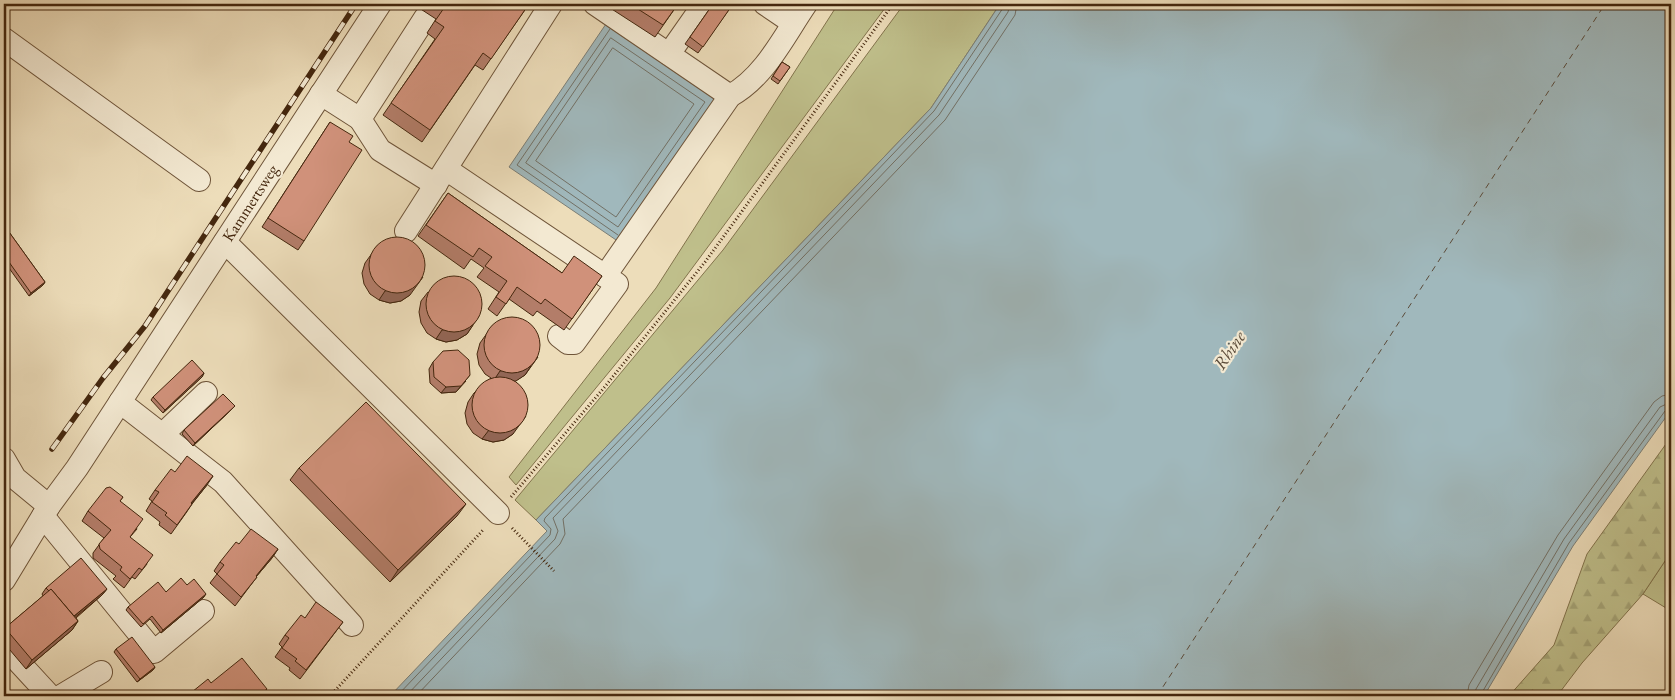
<svg xmlns="http://www.w3.org/2000/svg" width="1675" height="700" font-family="'EB Garamond',serif">
<defs>
<pattern id="forest-firs" width="22" height="20" patternUnits="userSpaceOnUse" patternTransform="scale(1.25)"><rect width="22" height="20" fill="#bfbf8b"/><path d="M5 1l3.5 6h-7zM16 11l3.5 6h-7z" fill="#a5a477"/></pattern>
</defs>
<rect width="100%" height="100%" fill="#edddba"/>
<filter id="stains"><feTurbulence type="fractalNoise" baseFrequency=".004" numOctaves="4"/><feColorMatrix values="0 0 0 0 .2 0 0 0 0 .09 0 0 0 0 .02 0 0 0 .5 -.17"/></filter>
<radialGradient id="worn" r=".72"><stop offset=".6" stop-color="#630" stop-opacity="0"/><stop offset="1" stop-color="#630" stop-opacity=".3"/></radialGradient>
<!-- grass -->
<g fill="#bfbf8b" stroke="#82734c">
<path d="M 838,4 L 888,4 L 670,298 L 516,485 L 509,477 L 656,288 Z"/>
<path d="M 904,4 L 1000,4 L 931,108 L 536,520 L 515,500 L 723,250 Z"/>
<path d="M 1671,552 L 1671,611 L 1643,594 Z"/>
</g>
<!-- forest -->
<path fill="url(#forest-firs)" stroke="#82734c" d="M 1671,437 L 1671,552 L 1643,594 L 1582,663 L 1557,696 L 1509,696 L 1554,645 L 1587,554 Z"/>
<!-- water -->
<g fill="#a0b8bc" stroke="#7b7e76">
<path d="M 1000,4 L 1671,4 L 1671,410 L 1573,546 L 1484,696 L 390,696 L 547,531 L 536,520 L 931,108 Z"/>
<path d="M 608,21 L 721,98 L 622,244 L 509,167 Z"/>
</g>
<g fill="none" stroke-linecap="round" stroke-linejoin="round">
<!-- shore -->
<g stroke="#727065" stroke-width="1">
<path d="M 610,29 L 517,165 L 618,235"/>
<path d="M 611,38 L 705,102 L 618,227 L 526,163 Z"/>
<path d="M 613,48 L 694,104 L 616,217 L 536,161 Z"/>
<path d="M 397,696 L 550,535 L 551,529 L 544,521 L 545,518 L 934,111 L 1003,8 L 1004,4"/>
<path d="M 406,696 L 555,539 L 558,531 L 553,518 L 939,115 L 1008,12 L 1010,4"/>
<path d="M 416,696 L 560,544 L 565,534 L 563,519 L 945,120 L 1015,15 L 1017,4"/>
<path d="M 1467,696 L 1469,685 L 1558,535 L 1654,402 L 1662,396 L 1671,394"/>
<path d="M 1474,696 L 1476,689 L 1564,539 L 1660,407 L 1671,402"/>
<path d="M 1480,696 L 1569,543 L 1665,411 L 1671,408"/>
</g>
<!-- ferry -->
<path stroke="#5b4b3a" stroke-width="1" stroke-dasharray="6 5" stroke-linecap="butt" d="M 1157,696 L 1605,4"/>
<defs>
<g id="minor">
<path d="M 595,4 L 730,96"/>
<path d="M 765,4 L 793,23"/>
<path d="M 425,18 L 360,119 L 380,150 L 436,185"/>
<path d="M 4,39 L 199,180"/>
<path d="M 669,54 L 704,4"/>
<path d="M 321,94 L 360,119"/>
<path d="M 446,169 L 617,284 L 574,343 L 568,343 L 559,336"/>
<path d="M 406,231 L 551,4"/>
<path d="M 225,242 L 498,513"/>
<path d="M 605,276 L 730,96 C 765,77 784,36 806,4"/>
<path d="M 120,402 L 223,482 L 352,625"/>
<path d="M 163,434 L 206,393"/>
<path d="M 4,459 L 15,478 L 49,506"/>
<path d="M 43,516 L 154,652 L 203,611"/>
<path d="M 4,580 L 49,506 L 77,468 L 380,4"/>
<path d="M 4,646 L 50,696"/>
<path d="M 61,696 L 101,672"/>
</g>
</defs>
<!-- minor casing -->
<use href="#minor" stroke="#6e5439" stroke-width="24"/>
<!-- path -->
<g stroke="#44270e" stroke-width="3" stroke-dasharray="1 2.5" stroke-linecap="butt">
<path d="M 511,497 L 603,389 L 705,262 L 893,4"/>
<path d="M 512,528 L 554,571"/>
<path d="M 330,696 L 484,529"/>
</g>
<!-- minor -->
<use href="#minor" stroke="#f3e9d2" stroke-width="22"/>
<defs>
<path id="rail" d="M 52,449 L 103,378 L 145,326 L 356,4"/>
</defs>
<!-- rail casing -->
<use href="#rail" stroke="#44270e" stroke-width="5.5"/>
<!-- rail -->
<use href="#rail" stroke="#f3e9d2" stroke-width="4" stroke-dasharray="11" stroke-linecap="butt"/>
</g>
<!-- wall -->
<g fill="#b37d69" stroke="#44270e">
<path d="M 413,4 L 529,4 L 483,70 L 475,65 L 422,142 L 383,115 L 435,39 L 427,33 L 436,19 Z"/>
<path d="M 604,4 L 678,4 L 655,37 Z"/>
<path d="M 713,4 L 733,4 L 698,53 L 685,44 Z"/>
<path d="M 782,62 L 790,67 L 778,84 L 771,79 Z"/>
<path d="M 330,122 L 304,241 L 298,250 L 262,227 Z"/>
<path d="M 448,193 L 562,273 L 602,276 L 564,330 L 537,311 L 533,316 L 509,299 L 497,316 L 488,309 L 499,292 L 477,277 L 484,268 L 471,259 L 464,269 L 418,236 Z"/>
<path d="M 4,225 L 45,282 L 43,285 L 29,296 L 4,261 Z"/>
<path d="M 378,245 L 410,295 L 401,301 L 390,303 L 379,300 L 370,294 L 364,284 L 362,273 L 365,263 Z"/>
<path d="M 428,292 L 479,316 L 467,334 L 457,340 L 446,342 L 436,339 L 427,333 L 421,323 L 419,312 L 421,301 Z"/>
<path d="M 493,325 L 538,357 L 525,375 L 515,381 L 513,434 L 504,440 L 493,442 L 482,439 L 473,433 L 467,424 L 465,413 L 468,402 L 474,393 L 491,378 L 485,374 L 479,365 L 477,354 L 480,343 Z"/>
<path d="M 433,362 L 466,381 L 456,392 L 441,393 L 430,383 L 429,369 Z"/>
<path d="M 204,373 L 202,377 L 163,413 L 151,400 L 153,397 Z"/>
<path d="M 232,409 L 193,446 L 182,434 L 184,430 Z"/>
<path d="M 299,468 L 457,516 L 390,582 L 290,480 Z"/>
<path d="M 175,472 L 207,485 L 192,504 L 186,513 L 171,534 L 159,525 L 160,522 L 146,511 L 152,501 L 149,499 L 155,490 Z"/>
<path d="M 123,497 L 120,501 L 137,529 L 130,537 L 147,564 L 135,579 L 132,577 L 124,588 L 113,579 L 116,576 L 93,558 L 93,553 L 104,538 L 82,521 L 88,511 Z"/>
<path d="M 239,544 L 278,549 L 272,558 L 256,577 L 257,577 L 250,586 L 235,606 L 210,583 L 217,574 L 214,571 L 220,562 Z"/>
<path d="M 187,585 L 204,597 L 161,633 L 150,619 L 141,627 L 126,610 L 128,607 L 166,592 Z"/>
<path d="M 46,588 L 107,589 L 102,595 L 76,618 L 78,621 L 72,630 L 26,669 L 4,643 L 4,631 L 5,628 L 43,596 L 42,594 Z"/>
<path d="M 305,618 L 343,622 L 300,679 L 289,670 L 290,668 L 275,657 L 282,647 L 279,644 L 285,635 Z"/>
<path d="M 116,649 L 155,667 L 153,670 L 137,682 L 114,652 Z"/>
</g>
<!-- shaded-wall -->
<g fill="#926655" stroke="#44270e">
<path d="M 423,277 L 410,295 L 401,301 L 390,303 L 379,300 L 385,291 Z"/>
<path d="M 45,282 L 43,285 L 29,296 L 31,293 Z"/>
<path d="M 473,325 L 467,334 L 457,340 L 446,342 L 436,339 L 442,330 Z"/>
<path d="M 531,366 L 525,375 L 516,381 L 505,383 L 494,380 L 500,371 Z"/>
<path d="M 204,373 L 202,377 L 163,413 L 165,410 Z"/>
<path d="M 470,375 L 456,392 L 441,393 L 446,387 Z"/>
<path d="M 235,406 L 232,409 L 193,446 L 195,443 Z"/>
<path d="M 526,416 L 513,434 L 504,440 L 493,442 L 482,439 L 489,430 Z"/>
<path d="M 213,476 L 207,485 L 185,512 L 191,503 Z"/>
<path d="M 466,504 L 457,516 L 390,582 L 398,570 Z"/>
<path d="M 278,549 L 272,558 L 249,585 L 256,576 Z"/>
<path d="M 107,589 L 102,595 L 67,624 L 72,618 Z"/>
<path d="M 206,594 L 204,597 L 161,633 L 163,630 Z"/>
<path d="M 78,621 L 72,630 L 26,669 L 32,660 Z"/>
<path d="M 155,667 L 153,670 L 137,682 L 140,679 Z"/>
<path d="M 267,689 L 261,696 L 258,696 Z"/>
</g>
<!-- building -->
<g fill="#d0917a" stroke="#44270e">
<path d="M 439,4 L 529,4 L 491,59 L 483,53 L 430,130 L 391,103 L 444,27 L 435,21 L 444,8 Z"/>
<path d="M 630,4 L 678,4 L 663,25 Z"/>
<path d="M 713,4 L 733,4 L 703,47 L 690,37 Z"/>
<path d="M 782,62 L 790,67 L 780,81 L 773,76 Z"/>
<path d="M 330,122 L 353,136 L 349,142 L 362,150 L 304,241 L 268,218 Z"/>
<path d="M 448,193 L 562,273 L 574,256 L 602,276 L 572,319 L 545,299 L 541,304 L 517,287 L 506,304 L 496,297 L 507,281 L 485,266 L 492,257 L 479,248 L 473,257 L 426,225 Z"/>
<path d="M 4,225 L 45,282 L 31,293 L 4,255 Z"/>
<circle cx="397" cy="265" r="28"/>
<circle cx="454" cy="304" r="28"/>
<circle cx="512" cy="345" r="28"/>
<path d="M 458,350 L 469,360 L 470,375 L 461,386 L 446,387 L 434,377 L 433,362 L 443,351 Z"/>
<path d="M 192,360 L 204,373 L 165,410 L 153,397 Z"/>
<circle cx="500" cy="405" r="28"/>
<path d="M 223,394 L 235,406 L 195,443 L 184,430 Z"/>
<path d="M 366,402 L 466,504 L 398,570 L 299,468 Z"/>
<path d="M 187,456 L 213,476 L 191,503 L 192,504 L 177,525 L 165,515 L 167,513 L 152,502 L 159,492 L 155,490 L 171,469 L 175,472 Z"/>
<path d="M 110,487 L 123,497 L 120,501 L 143,519 L 130,537 L 153,555 L 142,570 L 139,568 L 130,579 L 120,570 L 122,567 L 100,549 L 99,544 L 111,530 L 88,511 L 106,488 Z"/>
<path d="M 251,529 L 278,549 L 256,576 L 257,577 L 241,597 L 217,574 L 224,565 L 220,562 L 236,542 L 239,544 Z"/>
<path d="M 81,558 L 107,589 L 74,616 L 51,589 L 49,591 L 46,588 Z"/>
<path d="M 181,578 L 187,585 L 194,579 L 206,594 L 163,630 L 152,616 L 143,624 L 128,607 L 158,582 L 166,592 Z"/>
<path d="M 51,589 L 78,621 L 32,660 L 5,628 Z"/>
<path d="M 316,602 L 343,622 L 306,670 L 295,661 L 297,659 L 282,648 L 289,638 L 285,635 L 301,615 L 305,618 Z"/>
<path d="M 132,637 L 155,667 L 140,679 L 116,649 Z"/>
<path d="M 242,658 L 267,689 L 258,696 L 187,696 L 208,679 L 211,683 Z"/>
</g>
<g text-anchor="middle" dominant-baseline="central" stroke-width="4.5" stroke-linejoin="round" paint-order="stroke">
<!-- street labels -->
<g font-size="16" fill="#44270e" stroke="#f3e9d2">
<text transform="translate(250 203) rotate(-57)">Kammertsweg</text>
</g>
<!-- water labels -->
<g font-size="18" font-style="italic" fill="#5b4b3a" stroke="#f3e9d2">
<text transform="translate(1229 350) rotate(-56)">Rhine</text>
</g>
</g>
<!-- margin -->
<rect width="1675" height="700" fill="none" stroke="#edddba" stroke-width="20"/>
<rect x="5" y="5" width="1665" height="690" fill="none" stroke="#44270e" stroke-width="2.5"/>
<rect x="10" y="10" width="1655" height="680" fill="none" stroke="#44270e"/>
<rect width="100%" height="100%" filter="url(#stains)"/>
<rect width="100%" height="100%" fill="url(#worn)"/>
</svg>
